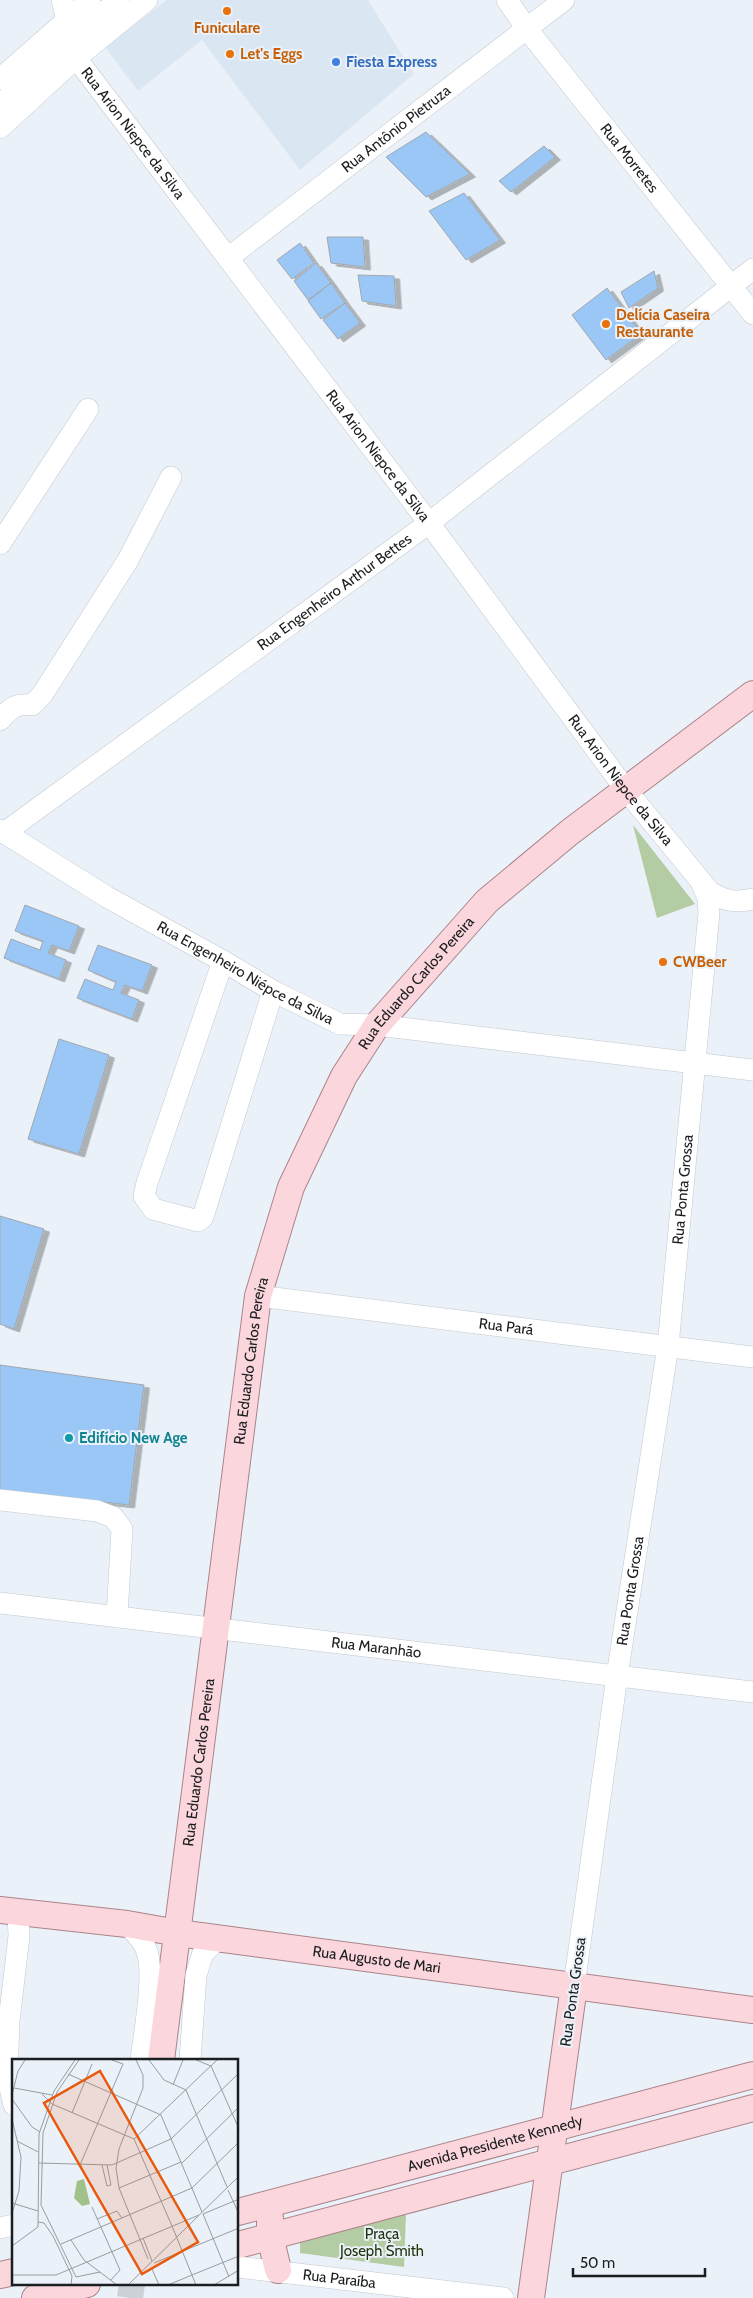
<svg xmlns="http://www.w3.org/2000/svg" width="753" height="2298" font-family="Cabin,sans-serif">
<defs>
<filter id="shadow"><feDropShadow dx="5.5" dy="3" stdDeviation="0" flood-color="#0004"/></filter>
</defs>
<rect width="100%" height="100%" fill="#ebf1f8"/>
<!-- built -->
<path fill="#dbe6f3" d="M 167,0 L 368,0 L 414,74 L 300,170 L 202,40 L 138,91 L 105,47 Z"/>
<!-- green -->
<g fill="#b3cca3">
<path d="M 633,825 L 695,904 L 657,918 Z"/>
<path d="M 406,2213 L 404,2267 L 300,2253 L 300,2241 Z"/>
</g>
<!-- building -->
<g fill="#9bc7f7" stroke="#a1a7ad" filter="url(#shadow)">
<path d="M 426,132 L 470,174 L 426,197 L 386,157 Z"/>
<path d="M 544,146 L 555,157 L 511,192 L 499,181 Z"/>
<path d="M 464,193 L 500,240 L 466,260 L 429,211 Z"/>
<path d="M 327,237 L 363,237 L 365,267 L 331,263 Z"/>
<path d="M 300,243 L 314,263 L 292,279 L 277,260 Z"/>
<path d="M 316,263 L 331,283 L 308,300 L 294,281 Z"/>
<path d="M 654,271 L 658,288 L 629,308 L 621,292 Z"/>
<path d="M 358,275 L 394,276 L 396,306 L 362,301 Z"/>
<path d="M 331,283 L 345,303 L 321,319 L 308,301 Z"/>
<path d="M 607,288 L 641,334 L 606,360 L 572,315 Z"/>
<path d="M 345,303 L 360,323 L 338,339 L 323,320 Z"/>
<path d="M 25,905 L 79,926 L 69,951 L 52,945 L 48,953 L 66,960 L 59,979 L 4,958 L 11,939 L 40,950 L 43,941 L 15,931 Z"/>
<path d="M 98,945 L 152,965 L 142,991 L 125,985 L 121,993 L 139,1000 L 132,1019 L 77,998 L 85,979 L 113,990 L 116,982 L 88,970 Z"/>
<path d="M 59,1039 L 109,1055 L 79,1154 L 28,1139 Z"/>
<path d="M 0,1216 L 44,1229 L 14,1329 L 0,1324 Z"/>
<path d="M 0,1365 L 144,1385 L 129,1505 L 0,1490 Z"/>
</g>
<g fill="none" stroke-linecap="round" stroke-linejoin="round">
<!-- major-tunnel -->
<path stroke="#ccd1d8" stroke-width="26" stroke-dasharray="26 13" stroke-linecap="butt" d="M 130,2298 L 132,2284"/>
<defs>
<g id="minor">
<path id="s1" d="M 62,0 L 76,58 L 429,523 L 626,790 L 709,891 C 723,901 736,903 753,899"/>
<path id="s2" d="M 507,0 L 527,29 L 753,314"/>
<path d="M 0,79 L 90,0"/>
<path d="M 0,105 L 71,39 L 119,0"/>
<path d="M 0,128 L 76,58 L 147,0"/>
<path id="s3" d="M 228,258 L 564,0"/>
<path d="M 0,544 L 88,409"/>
<path d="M 0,720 C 11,707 15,704 32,705 L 42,695 L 128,560 L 171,477"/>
<path id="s4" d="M 0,830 L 107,897 L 223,961 L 273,991 L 340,1024 L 377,1025 L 753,1070"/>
<path id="s5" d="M 4,833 L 429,523 L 753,269"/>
<path d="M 223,961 L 147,1183 L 144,1196 L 153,1209 L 198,1221 L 203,1217 L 273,991"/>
<path id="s6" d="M 258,1296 L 753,1357"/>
<path d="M 0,1500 L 97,1511 L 113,1517 L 122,1529 L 117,1617"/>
<path id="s7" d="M 0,1603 L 753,1692"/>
<path d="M 127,1924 C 134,1932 142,1939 146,1949 C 156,1972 144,2033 141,2060"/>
<path id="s8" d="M 574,1986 L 617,1676 L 668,1346 L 709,913 L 708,898 L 702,884"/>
<path d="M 190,2060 L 196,1975 L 203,1953 L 219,1938"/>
<path d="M 14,2105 L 7,2075 L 9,2021 L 19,1936 L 18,1912"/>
<path d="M 0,2228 L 14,2225"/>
<path id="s9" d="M 238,2267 L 503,2298"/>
</g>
<g id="major">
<path id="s10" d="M 0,1910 L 127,1924 L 178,1933 L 753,2010"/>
<path id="s11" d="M 161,2060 L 258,1296 L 291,1187 L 344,1076 L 377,1025 L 487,901 L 570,832 L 753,694"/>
<path id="s12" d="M 238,2212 L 753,2075"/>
<path d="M 270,2218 L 270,2236 L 278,2270"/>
<path d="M 238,2245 L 753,2108"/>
<path d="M 0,2275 L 14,2272"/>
<path d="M 35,2298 L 87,2284"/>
<path d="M 531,2298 L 574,1986"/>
</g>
</defs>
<!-- minor casing -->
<use href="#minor" stroke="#c2c8cf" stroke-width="22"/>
<!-- major casing -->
<use href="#major" stroke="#ab848b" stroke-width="28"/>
<!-- minor -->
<use href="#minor" stroke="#fff" stroke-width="21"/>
<!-- major -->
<use href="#major" stroke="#fbd6dc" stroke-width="26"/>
</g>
<!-- markers -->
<g fill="#e8710a" stroke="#ebf1f8" stroke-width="2">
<circle cx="227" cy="11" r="5"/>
<circle cx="230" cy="54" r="5"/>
<circle cx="606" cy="324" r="5"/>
<circle cx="663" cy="962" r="5"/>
</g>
<circle fill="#3f7fe0" stroke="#ebf1f8" stroke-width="2" cx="336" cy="62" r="5"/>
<circle fill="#0f9aa8" stroke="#ebf1f8" stroke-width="2" cx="69" cy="1438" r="5"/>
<g text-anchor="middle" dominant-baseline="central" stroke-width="4" stroke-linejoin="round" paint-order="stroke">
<!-- food labels -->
<g font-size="15" font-weight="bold" fill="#c56008" stroke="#ebf1f8" text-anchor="start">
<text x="227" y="28" text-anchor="middle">Funiculare</text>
<text x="240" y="54">Let's Eggs</text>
<text x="616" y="315">Delícia Caseira<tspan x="616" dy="17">Restaurante</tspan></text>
<text x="673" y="962">CWBeer</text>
</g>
<!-- shop labels -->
<g font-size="15" font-weight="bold" fill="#366cbe" stroke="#ebf1f8" text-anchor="start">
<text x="346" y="62">Fiesta Express</text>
</g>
<!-- street labels -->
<g font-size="15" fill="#1b1e20" stroke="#ebf1f8">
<text stroke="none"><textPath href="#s3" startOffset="212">Rua Antônio Pietruza</textPath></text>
<text stroke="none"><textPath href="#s1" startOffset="154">Rua Arion Niepce da Silva</textPath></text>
<text stroke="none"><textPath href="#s2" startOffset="200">Rua Morretes</textPath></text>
<text stroke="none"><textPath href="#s1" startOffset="559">Rua Arion Niepce da Silva</textPath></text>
<text stroke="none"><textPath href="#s5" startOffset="409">Rua Engenheiro Arthur Bettes</textPath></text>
<text stroke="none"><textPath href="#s1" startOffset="964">Rua Arion Niepce da Silva</textPath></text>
<text stroke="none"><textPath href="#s4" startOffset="284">Rua Engenheiro Niépce da Silva</textPath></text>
<text stroke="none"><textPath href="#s11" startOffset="1125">Rua Eduardo Carlos Pereira</textPath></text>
<text stroke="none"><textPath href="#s8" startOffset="804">Rua Ponta Grossa</textPath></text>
<text stroke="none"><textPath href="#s6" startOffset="250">Rua Pará</textPath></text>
<text stroke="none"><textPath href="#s11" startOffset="705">Rua Eduardo Carlos Pereira</textPath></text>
<text stroke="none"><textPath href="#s8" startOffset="399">Rua Ponta Grossa</textPath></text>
<text stroke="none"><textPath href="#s7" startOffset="379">Rua Maranhão</textPath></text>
<text stroke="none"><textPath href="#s11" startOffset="300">Rua Eduardo Carlos Pereira</textPath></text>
<text stroke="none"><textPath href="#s10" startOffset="380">Rua Augusto de Mari</textPath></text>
<text transform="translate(573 1992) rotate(-82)">Rua Ponta Grossa</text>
<text stroke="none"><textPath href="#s12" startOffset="266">Avenida Presidente Kennedy</textPath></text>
<text stroke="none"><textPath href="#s9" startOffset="102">Rua Paraíba</textPath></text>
</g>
<!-- culture labels -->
<g font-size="15" font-weight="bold" fill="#0d838f" stroke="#ebf1f8" text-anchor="start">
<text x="79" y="1438">Edifício New Age</text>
</g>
<!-- park labels -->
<g font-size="15" fill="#20350d" stroke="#ebf1f8">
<text x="382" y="2234">Praça<tspan x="382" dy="17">Joseph Smith</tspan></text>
</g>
</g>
<!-- overview -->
<g transform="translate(12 2059)">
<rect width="226" height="226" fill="#ebf1f8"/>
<path d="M 72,120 L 78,145 L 70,147 L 62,139 L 65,122 Z" fill="#a1c18a"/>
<path fill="none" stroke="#989da2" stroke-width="1" d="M 67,1 L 45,33 L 31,74 L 29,146 L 64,218 L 88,213M 124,1 L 131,16 L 131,29 L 107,90 L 104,109 L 107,129 L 136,200M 137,1 L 152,21 L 174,31 L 215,128M 184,1 L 199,7 L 227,70M 56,15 L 149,56 L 190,153M 161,26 L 171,1M 2,29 L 40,36M 30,35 L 40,45 L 122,80M 0,36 L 6,12 L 13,1M 0,40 L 20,68 L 28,73M 60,54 L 80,5M 0,60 L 9,98 L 7,132 L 0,154M 122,80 L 205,1M 122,80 L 160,167M 5,82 L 26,93M 26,104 L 100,106 L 159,80 L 227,14M 169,105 L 227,48M 68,106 L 111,5 L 100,1M 90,106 L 95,127 L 99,126 L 95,106M 107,129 L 169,103M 216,131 L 227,155M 0,144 L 26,152M 80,148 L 108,211 L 99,221M 85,160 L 105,152 L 110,159M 26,163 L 32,164 L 41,177 L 60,217 L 59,226M 160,167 L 184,226M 131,179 L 140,202M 59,181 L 72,201 L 105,226M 49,185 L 180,129 L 227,83M 0,187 L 26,168 L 27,75 L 42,32 L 63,1M 142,204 L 227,169M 140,210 L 147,226M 0,216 L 44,216 L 187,156M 180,216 L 227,197M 217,218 L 191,155 L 227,140M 116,226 L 227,117M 156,226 L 180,216M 202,226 L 227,211"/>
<path fill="#e8590c" fill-opacity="0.15" stroke="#e8590c" stroke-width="2.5" d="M 88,12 L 186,183 L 130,215 L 32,44 Z"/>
<rect width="226" height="226" fill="none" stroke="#1b1e20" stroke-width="2.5"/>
</g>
<!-- scale -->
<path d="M573 2268v8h132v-8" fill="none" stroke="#1b1e20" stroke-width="2.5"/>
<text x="580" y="2268" font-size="15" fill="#1b1e20" stroke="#ebf1f8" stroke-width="4" paint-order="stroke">50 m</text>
</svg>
